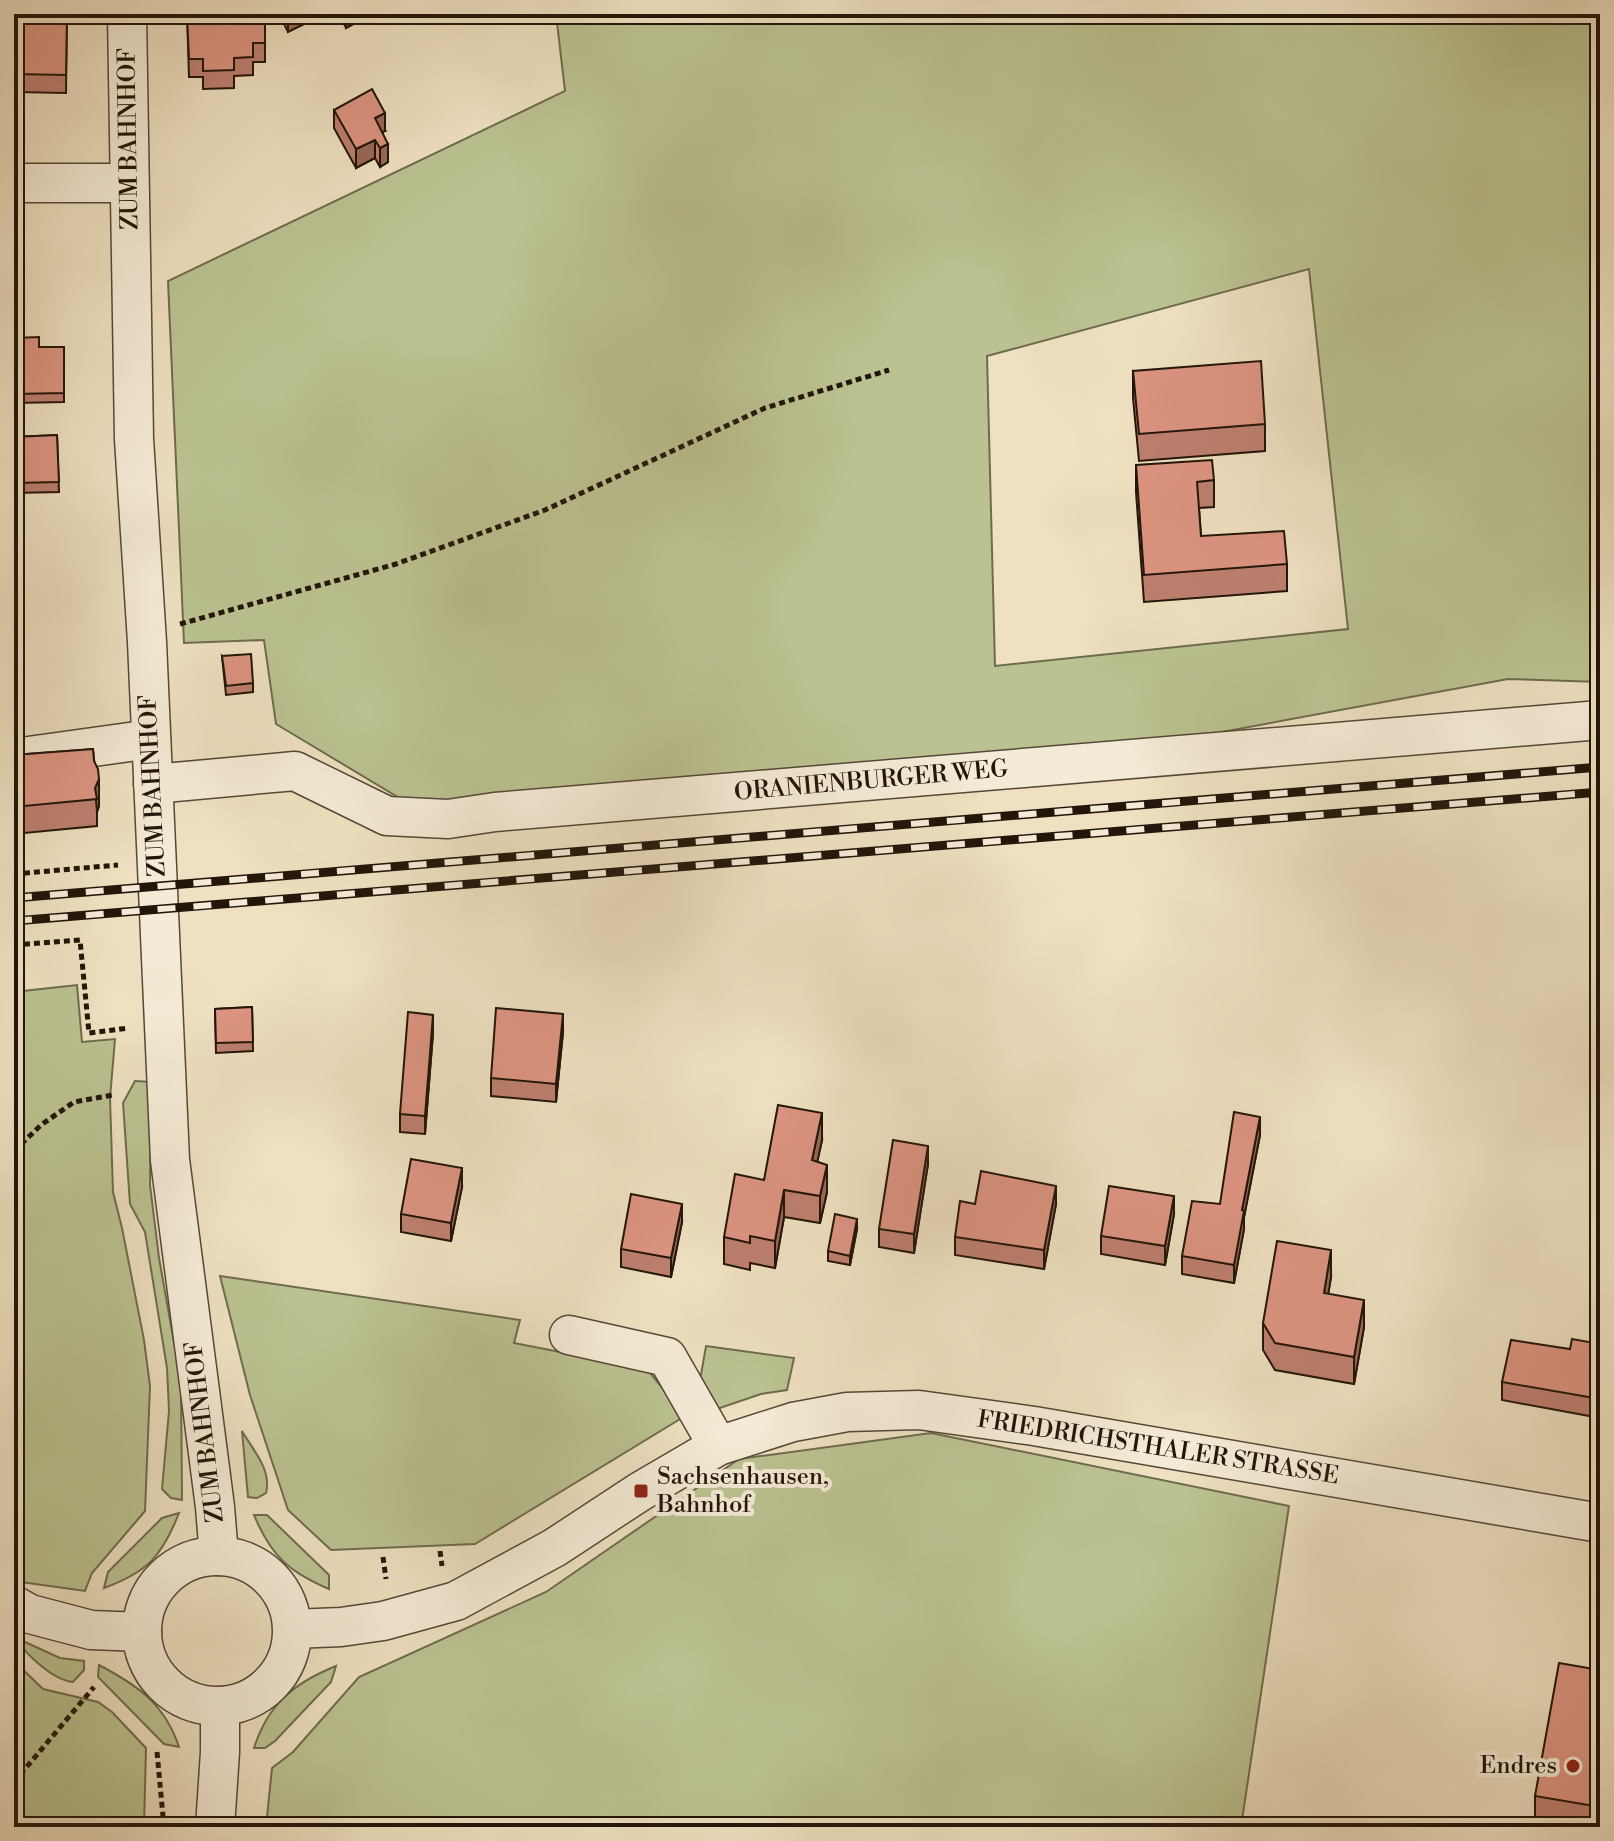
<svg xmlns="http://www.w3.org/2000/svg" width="1614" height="1841" font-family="'Libre Bodoni',serif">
<rect width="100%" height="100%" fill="#eee0c0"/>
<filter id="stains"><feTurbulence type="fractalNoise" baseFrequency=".0025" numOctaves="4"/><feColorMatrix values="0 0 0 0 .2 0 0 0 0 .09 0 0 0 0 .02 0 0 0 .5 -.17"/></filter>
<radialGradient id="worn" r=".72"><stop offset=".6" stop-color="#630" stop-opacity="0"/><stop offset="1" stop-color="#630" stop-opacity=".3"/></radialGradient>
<!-- green -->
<g fill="#bbc291" stroke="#6e6c4e" stroke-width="2" fill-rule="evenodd">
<path d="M 556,14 L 1600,14 L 1600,682 L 1508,679 L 1200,736 L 426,814 L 276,724 L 264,640 L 184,643 L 168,281 L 565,91 ZM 1309,269 L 1348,629 L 995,666 L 987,356 Z"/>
<path d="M 77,985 L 82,1042 L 115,1039 L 110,1098 L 113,1192 L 122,1228 L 144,1340 L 150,1386 L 145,1511 L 92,1573 L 85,1591 L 21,1582 L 14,1577 L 14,992 Z"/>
<path d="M 135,1081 L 151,1082 L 150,1185 L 159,1258 L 181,1382 L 182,1500 L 171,1498 L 162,1489 L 169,1411 L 167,1368 L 145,1232 L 130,1204 L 123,1103 Z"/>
<path d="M 220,1276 L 520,1320 L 514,1343 L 647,1369 L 685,1416 L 475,1544 L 331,1550 L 288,1510 L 250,1395 Z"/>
<path d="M 706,1346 L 794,1358 L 787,1390 L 761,1394 L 711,1411 L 699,1386 Z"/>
<path d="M 242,1431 C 253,1450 272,1470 266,1493 L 257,1498 L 248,1497 Z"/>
<path d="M 931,1433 L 1289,1506 L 1241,1827 L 266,1827 L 272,1768 L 293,1752 L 359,1677 L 546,1592 L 739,1459 Z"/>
<path d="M 179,1513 C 162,1556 148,1572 104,1588 L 108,1572 L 162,1518 Z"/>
<path d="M 254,1515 L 267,1515 L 329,1575 L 329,1589 C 289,1572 271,1556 254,1515 Z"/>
<path d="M 14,1637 L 60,1658 L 84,1661 L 84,1670 L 73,1682 C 52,1680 25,1653 14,1637 Z"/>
<path d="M 14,1661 L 43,1689 L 98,1702 L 112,1712 L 146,1748 L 144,1827 L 14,1827 Z"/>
<path d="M 99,1665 C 137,1685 165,1704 179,1747 L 164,1744 L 98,1677 Z"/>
<path d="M 336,1666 L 331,1682 L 275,1741 L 265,1748 L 254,1748 C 268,1704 294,1683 336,1666 Z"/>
</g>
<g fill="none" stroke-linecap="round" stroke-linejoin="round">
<defs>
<g id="minor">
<path d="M 127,14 L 134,439 L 147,642 L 170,1160 L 215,1507 L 219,1556"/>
<path d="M 14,183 L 129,183"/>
<path d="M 14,758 L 151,739"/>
<path d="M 153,784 L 295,771 L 387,816 L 448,819 L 495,812 L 1600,720"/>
<path d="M 569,1335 L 667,1357 L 718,1446"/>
<circle cx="217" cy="1631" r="75"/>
<path d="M 14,1605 L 30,1614 L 91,1630 L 142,1632"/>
<path d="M 293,1629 L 341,1627 L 383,1621 L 456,1601 L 554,1548 L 641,1491 L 718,1446 L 793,1422 L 847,1412 L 919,1410 L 1034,1426 L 1600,1523"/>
<path d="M 215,1827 L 220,1752 L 220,1706"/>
</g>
</defs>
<!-- minor casing -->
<use href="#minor" stroke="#554838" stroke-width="41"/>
<!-- path -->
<g stroke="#22150a" stroke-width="5" stroke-dasharray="6 4" stroke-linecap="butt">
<path d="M 180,624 L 396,564 L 545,510 L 765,408 L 889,370"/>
<path d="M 14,874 L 118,865"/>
<path d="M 14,945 L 80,940 L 89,1033 L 129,1028"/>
<path d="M 14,1151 L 41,1125 L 74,1102 L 113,1095"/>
<path d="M 440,1551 L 442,1566"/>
<path d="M 383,1557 L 386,1579"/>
<path d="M 157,1752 L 164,1827"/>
<path d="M 14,1782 L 94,1687"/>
</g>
<!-- minor -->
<use href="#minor" stroke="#f4ebd6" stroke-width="38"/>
<defs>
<g id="rail">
<path d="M 14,898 L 1600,767"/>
<path d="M 14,921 L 1600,792"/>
</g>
</defs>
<!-- rail casing -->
<use href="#rail" stroke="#22150a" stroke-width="9"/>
<!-- rail -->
<use href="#rail" stroke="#f4ebd6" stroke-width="6" stroke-dasharray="18" stroke-linecap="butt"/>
</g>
<!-- wall -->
<g fill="#bd7f6f" stroke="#22150a" stroke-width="2">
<path d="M 17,14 L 67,14 L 66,93 L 16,92 Z"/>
<path d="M 187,14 L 265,14 L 265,62 L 253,62 L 253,75 L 234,76 L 234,88 L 203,89 L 203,77 L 189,77 Z"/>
<path d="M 279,14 L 324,14 L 288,32 Z"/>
<path d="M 339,14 L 372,14 L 346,28 Z"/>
<path d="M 334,110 L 385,131 L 382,132 L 388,162 L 380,167 L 375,158 L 356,168 L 334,128 Z"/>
<path d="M 14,338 L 39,347 L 64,347 L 64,402 L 14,403 Z"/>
<path d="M 1133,371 L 1265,424 L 1265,451 L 1139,461 L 1133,398 Z"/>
<path d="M 57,435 L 59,492 L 14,493 L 14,437 Z"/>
<path d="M 1136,465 L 1214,480 L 1214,507 L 1199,508 L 1201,536 L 1287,564 L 1287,591 L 1144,602 L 1136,492 Z"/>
<path d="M 14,568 L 18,568 L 19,632 L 14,632 Z"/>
<path d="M 222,656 L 253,683 L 253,692 L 226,695 Z"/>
<path d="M 93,749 L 99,806 L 97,812 L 97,826 L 14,834 L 14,755 Z"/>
<path d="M 252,1007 L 253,1051 L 216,1053 L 215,1009 Z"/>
<path d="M 563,1032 L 556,1102 L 491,1096 L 491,1078 Z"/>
<path d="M 433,1033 L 425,1134 L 400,1132 L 400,1114 Z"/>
<path d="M 1260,1135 L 1244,1217 L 1244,1229 L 1234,1283 L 1182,1274 L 1182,1256 L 1220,1204 Z"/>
<path d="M 822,1140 L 817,1162 L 827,1192 L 820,1223 L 784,1217 L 775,1268 L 750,1263 L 750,1270 L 724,1264 L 724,1237 L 764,1180 Z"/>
<path d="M 928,1164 L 914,1253 L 879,1247 L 879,1229 Z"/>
<path d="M 462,1187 L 451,1241 L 401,1232 L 401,1214 Z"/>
<path d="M 975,1204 L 1056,1204 L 1044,1269 L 955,1255 L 955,1237 Z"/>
<path d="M 1174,1214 L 1165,1265 L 1101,1254 L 1101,1236 Z"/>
<path d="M 682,1222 L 671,1277 L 621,1267 L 621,1249 Z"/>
<path d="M 857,1229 L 850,1265 L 828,1261 L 828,1251 Z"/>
<path d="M 1331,1277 L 1328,1294 L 1364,1327 L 1354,1384 L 1275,1370 L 1263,1350 L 1263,1323 Z"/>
<path d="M 1600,1344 L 1600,1418 L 1502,1400 L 1502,1382 L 1570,1349 Z"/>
<path d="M 1600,1670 L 1600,1827 L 1535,1827 L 1535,1796 Z"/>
</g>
<!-- shaded-wall -->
<g fill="#9a685a" stroke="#22150a" stroke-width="2">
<path d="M 288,14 L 324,14 L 288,32 Z"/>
<path d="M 346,14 L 372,14 L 346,28 Z"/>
<path d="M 385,113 L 385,131 L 375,136 L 375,118 Z"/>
<path d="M 375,140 L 375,158 L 356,168 L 356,149 Z"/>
<path d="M 388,144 L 388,162 L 380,167 L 380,148 Z"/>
<path d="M 99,779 L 99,806 L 97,812 L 95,788 Z"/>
<path d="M 563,1014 L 563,1032 L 556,1102 L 556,1084 Z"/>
<path d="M 433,1015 L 433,1033 L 425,1134 L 425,1116 Z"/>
<path d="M 822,1113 L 822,1140 L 812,1187 L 812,1160 Z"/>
<path d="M 1260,1117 L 1260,1135 L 1244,1217 L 1244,1229 L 1234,1283 L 1234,1265 L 1242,1210 Z"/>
<path d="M 928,1146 L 928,1164 L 914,1253 L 914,1234 Z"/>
<path d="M 827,1165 L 827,1192 L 820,1223 L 820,1196 Z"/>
<path d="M 462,1168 L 462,1187 L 451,1241 L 451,1223 Z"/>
<path d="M 1056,1186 L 1056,1204 L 1044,1269 L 1044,1250 Z"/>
<path d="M 784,1190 L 784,1217 L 775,1268 L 775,1241 Z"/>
<path d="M 1174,1196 L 1174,1214 L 1165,1265 L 1165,1246 Z"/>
<path d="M 682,1204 L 682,1222 L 671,1277 L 671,1258 Z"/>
<path d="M 857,1219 L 857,1229 L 850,1265 L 850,1256 Z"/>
<path d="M 1331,1250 L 1331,1277 L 1324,1320 L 1324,1293 Z"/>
<path d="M 1364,1300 L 1364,1327 L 1354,1384 L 1354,1357 Z"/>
</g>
<!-- building -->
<g fill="#dc9481" stroke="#22150a" stroke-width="2">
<path d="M 17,14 L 67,14 L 66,75 L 16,74 Z"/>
<path d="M 187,14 L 265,14 L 265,43 L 253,43 L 253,57 L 234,58 L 234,70 L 203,71 L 203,59 L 189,59 Z"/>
<path d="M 372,89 L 385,113 L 375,118 L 388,144 L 380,148 L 375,140 L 356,149 L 334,110 Z"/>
<path d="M 39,337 L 39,347 L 64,347 L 64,393 L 14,394 L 14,338 Z"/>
<path d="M 1261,361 L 1265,424 L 1139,434 L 1133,371 Z"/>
<path d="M 57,435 L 59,482 L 14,483 L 14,437 Z"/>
<path d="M 1212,460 L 1214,480 L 1197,482 L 1201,536 L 1284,531 L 1287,564 L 1144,575 L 1136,465 Z"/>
<path d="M 14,568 L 18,568 L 19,623 L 14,623 Z"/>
<path d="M 251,654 L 253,683 L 226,686 L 222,656 Z"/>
<path d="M 93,749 L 94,761 L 98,769 L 99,779 L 95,788 L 97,799 L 14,807 L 14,755 Z"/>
<path d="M 252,1007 L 253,1042 L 216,1043 L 215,1009 Z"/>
<path d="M 496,1008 L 563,1014 L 556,1084 L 491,1078 Z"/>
<path d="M 408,1012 L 433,1015 L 425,1116 L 400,1114 Z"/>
<path d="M 778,1105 L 822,1113 L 812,1160 L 827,1165 L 820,1196 L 784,1190 L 775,1241 L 750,1236 L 750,1243 L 724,1237 L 735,1174 L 764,1180 Z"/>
<path d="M 1234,1112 L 1260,1117 L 1242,1210 L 1244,1211 L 1234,1265 L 1182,1256 L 1192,1201 L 1220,1204 Z"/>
<path d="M 893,1140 L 928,1146 L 914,1234 L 879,1229 Z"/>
<path d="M 411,1159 L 462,1168 L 451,1223 L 401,1214 Z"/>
<path d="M 981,1171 L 1056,1186 L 1044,1250 L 955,1237 L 960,1201 L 975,1204 Z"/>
<path d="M 1109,1186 L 1174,1196 L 1165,1246 L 1101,1236 Z"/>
<path d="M 631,1194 L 682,1204 L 671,1258 L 621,1249 Z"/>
<path d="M 835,1214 L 857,1219 L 850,1256 L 828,1251 Z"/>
<path d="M 1277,1241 L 1331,1250 L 1324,1293 L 1364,1300 L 1354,1357 L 1275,1343 L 1263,1323 Z"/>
<path d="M 1572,1339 L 1600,1344 L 1600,1399 L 1502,1382 L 1511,1340 L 1570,1349 Z"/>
<path d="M 1559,1663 L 1600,1670 L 1600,1807 L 1535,1796 Z"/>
</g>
<!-- markers -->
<g fill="#8f2418" stroke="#f4ebd6" stroke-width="3">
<rect x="633" y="1483" width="16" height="16" rx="4"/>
<circle cx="1573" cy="1766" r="8"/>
</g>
<g text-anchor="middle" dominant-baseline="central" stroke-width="8" stroke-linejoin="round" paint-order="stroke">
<!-- street labels -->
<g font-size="24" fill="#22150a" stroke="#f4ebd6">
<text transform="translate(129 139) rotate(-91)">ZUM BAHNHOF</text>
<text transform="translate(871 781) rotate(-5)">ORANIENBURGER WEG</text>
<text transform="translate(153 786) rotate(-93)">ZUM BAHNHOF</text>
<text transform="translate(205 1432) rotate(-97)">ZUM BAHNHOF</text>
<text transform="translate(1158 1448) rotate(9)">FRIEDRICHSTHALER STRASSE</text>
</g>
<!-- poi labels -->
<g font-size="24" fill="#22150a" stroke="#f4ebd6" text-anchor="start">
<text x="657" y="1477">Sachsenhausen,<tspan x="657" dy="28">Bahnhof</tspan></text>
<text x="1557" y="1766" text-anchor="end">Endres</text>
</g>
</g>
<!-- margin -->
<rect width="1614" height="1841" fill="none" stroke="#eee0c0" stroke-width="48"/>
<rect x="16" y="16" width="1582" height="1809" fill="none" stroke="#22150a" stroke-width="4"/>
<rect x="24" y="24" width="1566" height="1793" fill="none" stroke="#22150a" stroke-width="2"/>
<rect width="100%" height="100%" filter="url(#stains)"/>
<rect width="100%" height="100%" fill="url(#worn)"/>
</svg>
